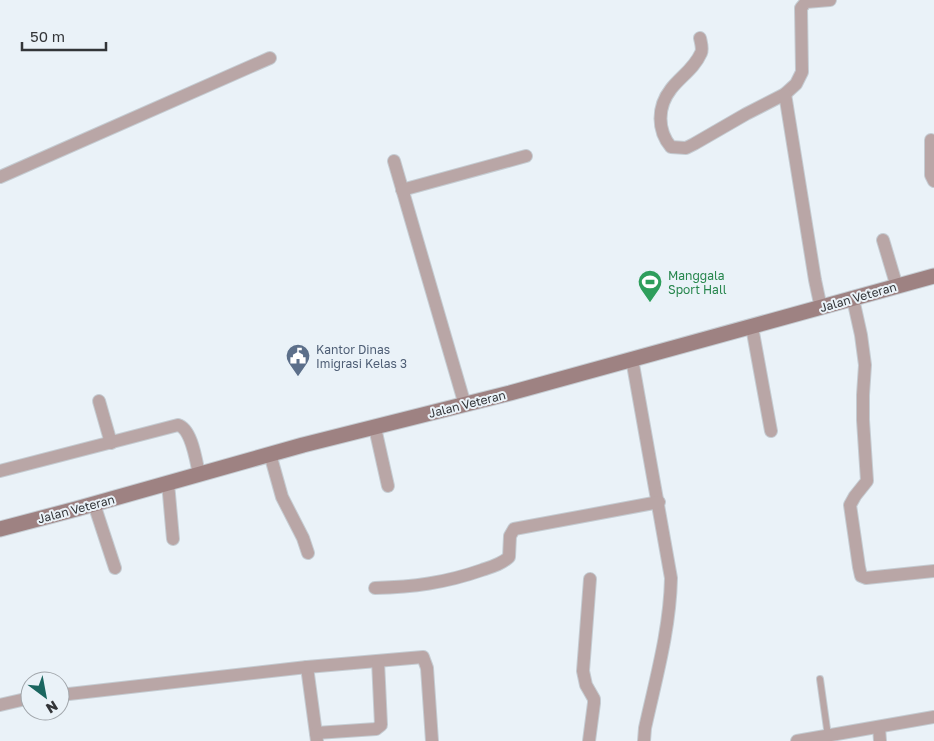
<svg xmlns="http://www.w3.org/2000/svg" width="934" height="741" font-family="'Golos Text',sans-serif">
<rect width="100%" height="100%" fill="#eaf2f8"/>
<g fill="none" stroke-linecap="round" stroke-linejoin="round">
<defs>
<path id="lane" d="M 820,679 L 828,736"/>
<g id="street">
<path d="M 700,38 C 701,43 703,49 701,53 C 694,69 680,77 671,89 C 657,107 657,130 671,147 L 686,148 L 694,144 L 746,114 L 785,94 L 796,84 L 802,72 L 801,8 L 806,2 L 830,0"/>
<path d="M 785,94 L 815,280 L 821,308"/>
<path d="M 931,140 L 931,175 L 934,181"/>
<path d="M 394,161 L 465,405"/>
<path d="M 0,177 L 270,58"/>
<path d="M 402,190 L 526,156"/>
<path d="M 883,240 L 897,287"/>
<path d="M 853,299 L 861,335 L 865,365 L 863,395 L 863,420 L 867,481 L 855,496 L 850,505 L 859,567 L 861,576 L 866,578 L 934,571"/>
<path d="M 752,327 L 771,431"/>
<path d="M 632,359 L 671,578 C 670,629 656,678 645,728 L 644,741"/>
<path d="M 99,401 L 111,443"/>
<path d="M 375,428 L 388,486"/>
<path d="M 270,454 L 282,497 L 303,538 L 308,553"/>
<path d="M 0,471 L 178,425 C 192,429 196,461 199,474"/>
<path d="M 168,483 L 173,539"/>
<path d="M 94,504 L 115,568"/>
<path d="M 375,588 C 413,587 445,583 482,570 C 491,567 502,564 509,557 L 510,536 L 514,529 L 659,502"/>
<path d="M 307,667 L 317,741"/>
<path d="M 60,695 L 307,667 L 423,657 L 427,668 L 432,741"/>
<path d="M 0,705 L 30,698"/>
<path d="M 879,727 L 880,741"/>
<path d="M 316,733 L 376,729 L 381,725 L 378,661"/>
<path d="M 589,741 L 594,703 L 594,699 L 586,685 L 583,671 L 590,579"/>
<path d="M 797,741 L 934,717"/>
</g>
<path id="secondary" d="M 0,529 L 76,509 L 303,445 L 510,393 L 934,276"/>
</defs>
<!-- lane casing -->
<use href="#lane" stroke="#c5ccd2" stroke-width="8"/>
<!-- street casing -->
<use href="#street" stroke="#c5ccd2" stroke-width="14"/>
<!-- secondary casing -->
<use href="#secondary" stroke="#c5ccd2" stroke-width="17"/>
<!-- lane -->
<use href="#lane" stroke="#b9a6a6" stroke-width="6"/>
<!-- street -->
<use href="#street" stroke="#b9a6a6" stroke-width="12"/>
<!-- secondary -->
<use href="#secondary" stroke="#9e8282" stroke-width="15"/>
</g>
<!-- icons -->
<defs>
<symbol id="stadium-pin" viewBox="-11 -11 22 30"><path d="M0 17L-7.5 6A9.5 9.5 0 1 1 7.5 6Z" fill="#2e9e5b" stroke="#eaf2f8"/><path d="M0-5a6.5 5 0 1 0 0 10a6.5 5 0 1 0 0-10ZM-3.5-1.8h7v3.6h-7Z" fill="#fff"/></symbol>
<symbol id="civic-pin" viewBox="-11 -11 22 30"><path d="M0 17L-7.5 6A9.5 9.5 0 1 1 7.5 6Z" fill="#5c6f8a" stroke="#eaf2f8"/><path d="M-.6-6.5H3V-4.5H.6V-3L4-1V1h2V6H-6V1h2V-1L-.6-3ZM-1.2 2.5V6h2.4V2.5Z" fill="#fff"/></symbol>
</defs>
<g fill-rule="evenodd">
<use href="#stadium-pin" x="636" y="268" width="28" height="38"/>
<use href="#civic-pin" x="284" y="342" width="28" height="38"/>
</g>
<g text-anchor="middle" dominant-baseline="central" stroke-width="4" stroke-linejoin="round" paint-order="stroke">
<!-- leisure labels -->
<g font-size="12" fill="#27864d" stroke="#eaf2f8" text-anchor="start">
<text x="668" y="275">Manggala<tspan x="668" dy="14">Sport Hall</tspan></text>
</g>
<!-- street labels -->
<g font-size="12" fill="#333538" stroke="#eaf2f8">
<text transform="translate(858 297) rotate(-16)">Jalan Veteran</text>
<text transform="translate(467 404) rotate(-14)">Jalan Veteran</text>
<text transform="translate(76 509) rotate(-15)">Jalan Veteran</text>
</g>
<!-- service labels -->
<g font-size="12" fill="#4e5e75" stroke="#eaf2f8" text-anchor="start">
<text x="316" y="349">Kantor Dinas<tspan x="316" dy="14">Imigrasi Kelas 3</tspan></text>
</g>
</g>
<!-- north arrow -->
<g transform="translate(45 696) rotate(148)"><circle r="24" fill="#eaf2f8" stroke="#a1a6ab"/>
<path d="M0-4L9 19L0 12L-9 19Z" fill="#1b6660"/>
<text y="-8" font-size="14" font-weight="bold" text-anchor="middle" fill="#333538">N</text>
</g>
<!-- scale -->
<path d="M22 42v8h84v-8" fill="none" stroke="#333538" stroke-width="2.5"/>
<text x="30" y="42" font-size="15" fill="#333538" stroke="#eaf2f8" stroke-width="4" paint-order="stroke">50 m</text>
</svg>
